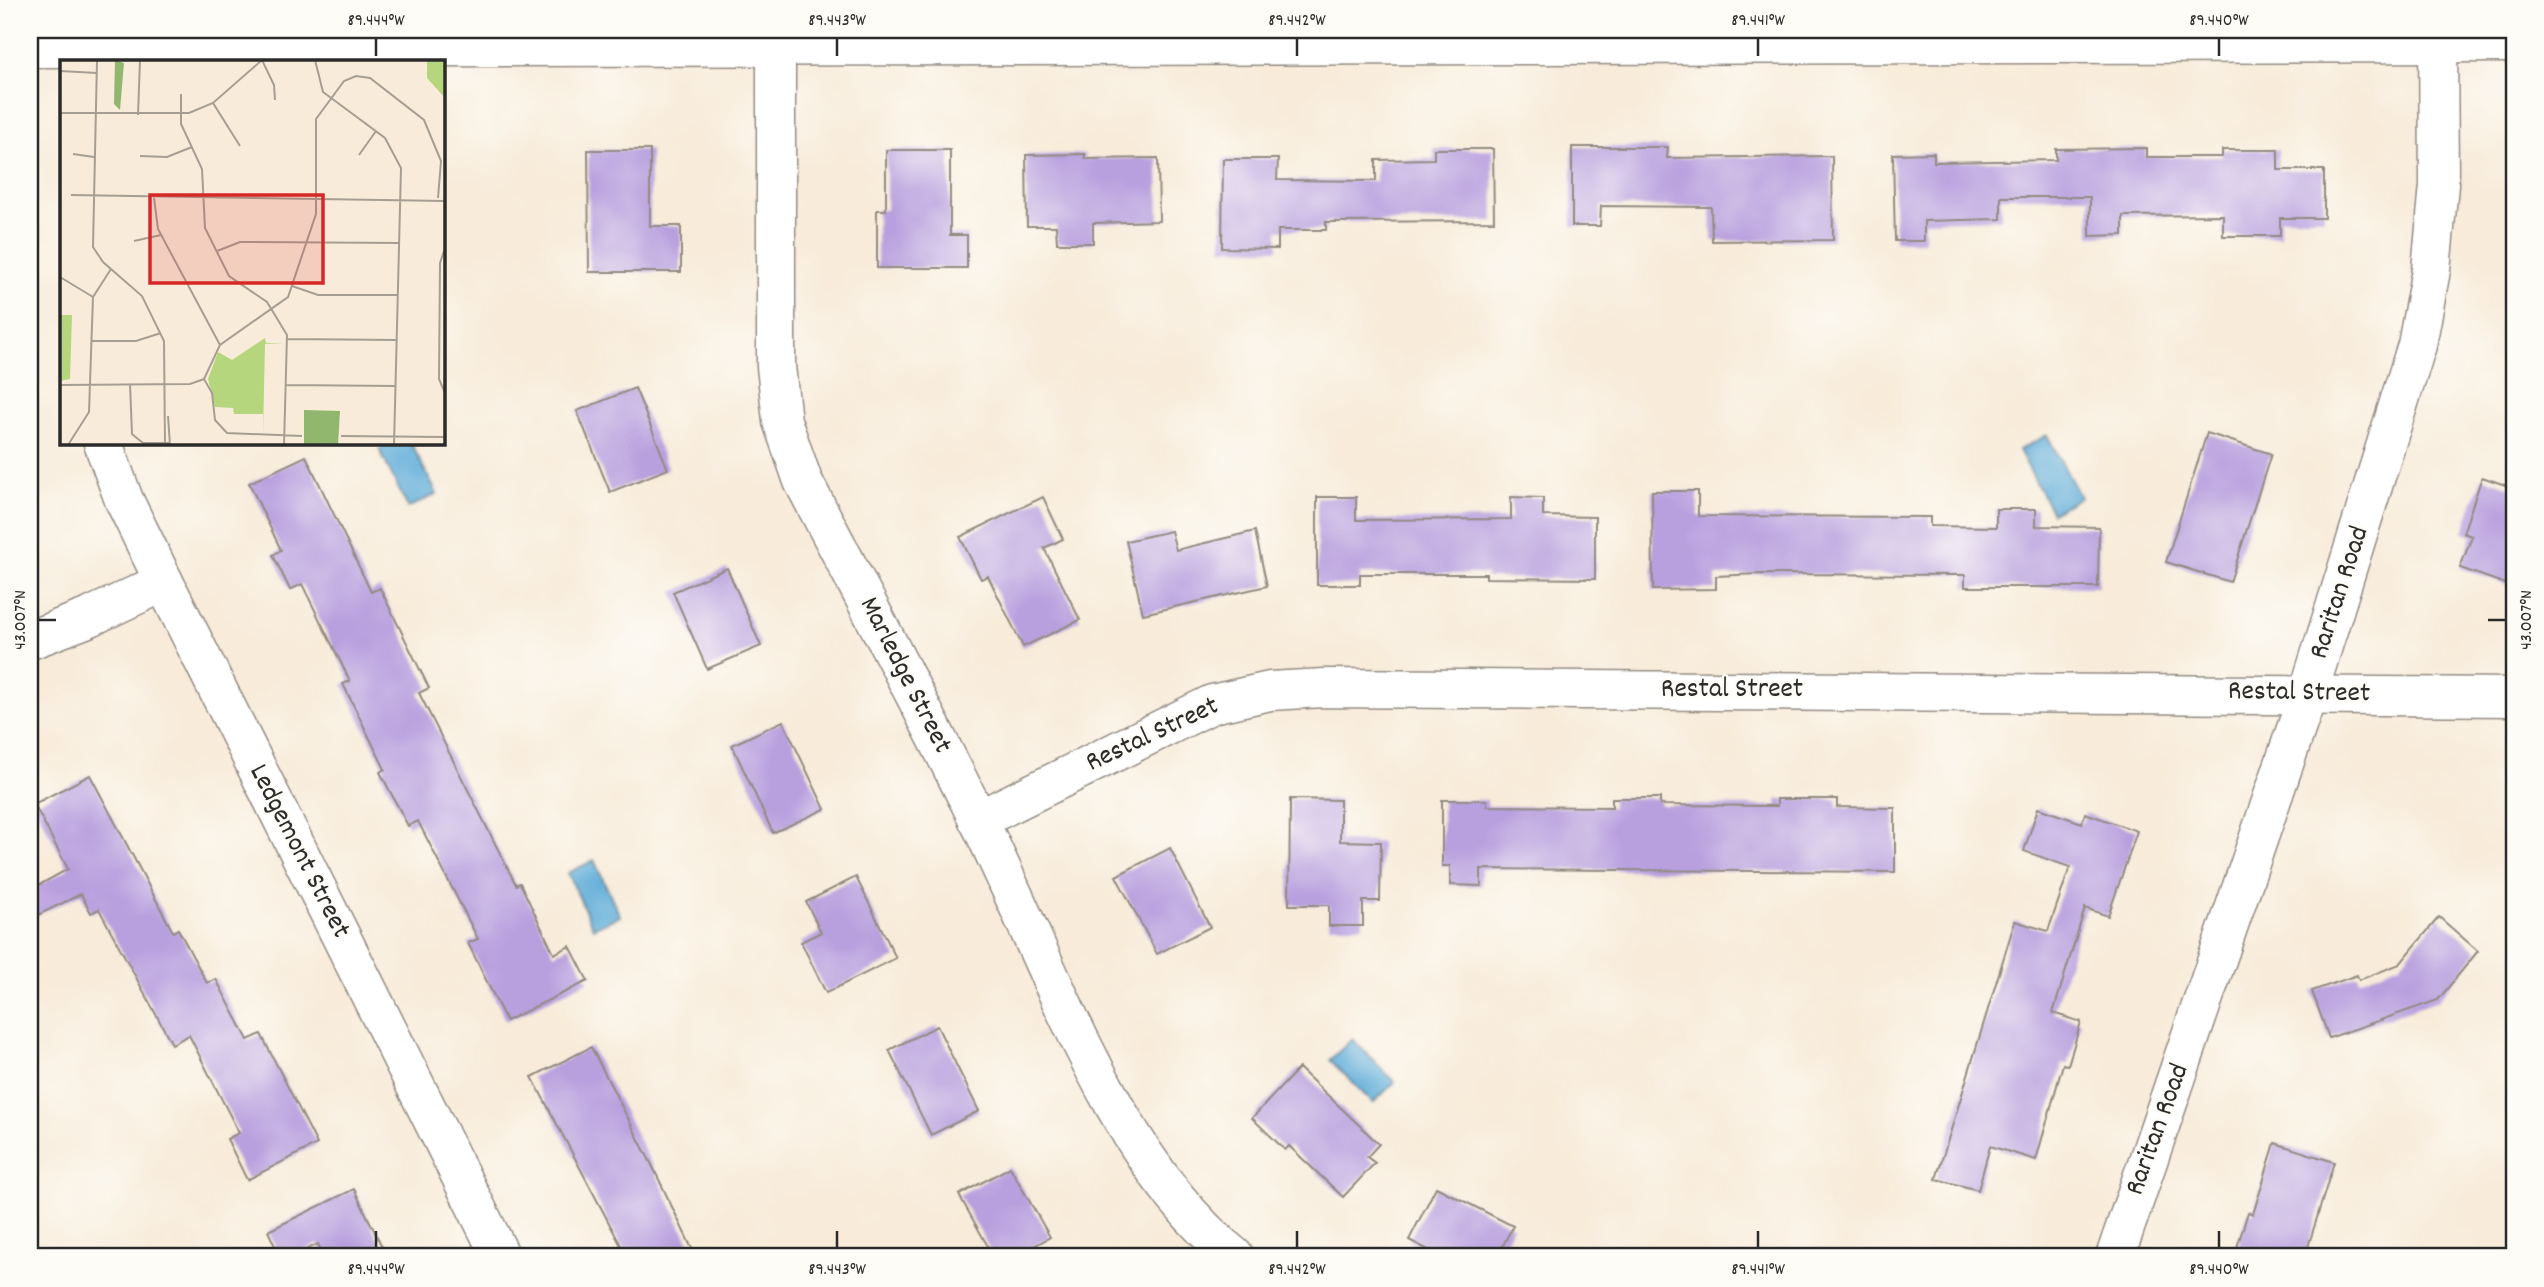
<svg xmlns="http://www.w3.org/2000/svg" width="2544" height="1287" font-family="Dekko,sans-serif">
<rect width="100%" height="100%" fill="#fdfcf7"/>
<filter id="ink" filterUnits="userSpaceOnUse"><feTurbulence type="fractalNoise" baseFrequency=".0143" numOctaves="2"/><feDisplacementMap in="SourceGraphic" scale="14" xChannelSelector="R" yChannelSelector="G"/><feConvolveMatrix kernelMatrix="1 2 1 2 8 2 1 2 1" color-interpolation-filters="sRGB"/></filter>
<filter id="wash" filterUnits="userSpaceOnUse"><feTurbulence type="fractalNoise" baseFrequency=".00686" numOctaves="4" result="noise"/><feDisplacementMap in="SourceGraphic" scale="28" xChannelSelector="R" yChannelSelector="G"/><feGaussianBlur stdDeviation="1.57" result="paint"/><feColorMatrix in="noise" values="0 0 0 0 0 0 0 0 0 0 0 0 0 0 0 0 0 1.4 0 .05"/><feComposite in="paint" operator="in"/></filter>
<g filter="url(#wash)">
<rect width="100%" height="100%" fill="#f8ebd9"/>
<!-- water -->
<g fill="#5eacd8" stroke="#446c82" stroke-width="2">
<path d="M 2047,435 L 2080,497 L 2052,513 L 2019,450 Z"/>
<path d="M 392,443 L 411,443 L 437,494 L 408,508 L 379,449 Z"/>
<path d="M 594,860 L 620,916 L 593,928 L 568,873 Z"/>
<path d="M 1352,1039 L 1395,1082 L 1373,1103 L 1330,1060 Z"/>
</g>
<g id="blocks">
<!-- building -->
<g fill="#b89fde">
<path d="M 1572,147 L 1668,147 L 1667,158 L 1832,156 L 1833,240 L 1712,241 L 1711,207 L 1601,206 L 1600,226 L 1572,226 Z"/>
<path d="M 2146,148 L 2146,157 L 2222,157 L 2222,150 L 2278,150 L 2278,170 L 2324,170 L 2324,218 L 2280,218 L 2280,236 L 2223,236 L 2223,215 L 2123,216 L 2123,235 L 2090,236 L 2090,197 L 2001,197 L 2001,219 L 1924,221 L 1924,241 L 1895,241 L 1893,154 L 1934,153 L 1934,162 L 2056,160 L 2056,149 Z"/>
<path d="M 1434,149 L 1493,149 L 1494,221 L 1326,222 L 1326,230 L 1278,230 L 1278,249 L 1222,248 L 1223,159 L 1278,159 L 1277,180 L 1376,181 L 1376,160 L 1434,159 Z"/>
<path d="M 588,150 L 650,150 L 650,226 L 681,226 L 681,272 L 589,272 Z"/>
<path d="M 886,150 L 950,150 L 950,235 L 967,235 L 967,268 L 877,268 L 877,210 L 886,210 Z"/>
<path d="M 1085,154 L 1085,159 L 1158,158 L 1159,221 L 1093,223 L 1093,243 L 1057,243 L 1056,226 L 1027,226 L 1026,155 Z"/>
<path d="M 635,388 L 668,469 L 610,492 L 577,411 Z"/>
<path d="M 2207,433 L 2271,454 L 2230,582 L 2166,562 Z"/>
<path d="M 306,456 L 371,592 L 380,588 L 429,688 L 419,693 L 516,885 L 520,883 L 554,954 L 570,946 L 588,981 L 506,1021 L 468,943 L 478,939 L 418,821 L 408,826 L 380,772 L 385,769 L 343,684 L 350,681 L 302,584 L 290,590 L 273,555 L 281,550 L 249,483 Z"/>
<path d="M 2482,477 L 2514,488 L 2514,587 L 2460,568 L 2472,536 L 2463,533 Z"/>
<path d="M 1652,491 L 1698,491 L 1698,516 L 1930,517 L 1930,526 L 1996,527 L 1996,509 L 2036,509 L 2036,526 L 2099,527 L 2098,587 L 1965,587 L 1965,575 L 1759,574 L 1716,576 L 1716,589 L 1653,590 Z"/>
<path d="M 1043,497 L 1063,539 L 1044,548 L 1080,620 L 1023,647 L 988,576 L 981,579 L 960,537 Z"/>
<path d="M 1317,497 L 1356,497 L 1356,520 L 1511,519 L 1511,497 L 1543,498 L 1543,516 L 1595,517 L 1595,579 L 1486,578 L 1486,574 L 1360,574 L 1360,585 L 1317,585 Z"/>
<path d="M 1171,531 L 1176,550 L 1255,531 L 1267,586 L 1143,614 L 1126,541 Z"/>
<path d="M 727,568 L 761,646 L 707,669 L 673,592 Z"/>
<path d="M 783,721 L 825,809 L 773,833 L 732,745 Z"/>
<path d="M 90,775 L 173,932 L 178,929 L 207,983 L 216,979 L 248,1040 L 261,1034 L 317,1144 L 247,1180 L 227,1139 L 239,1133 L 189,1035 L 172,1044 L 99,909 L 91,913 L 81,894 L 30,919 L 30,890 L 68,869 L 34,804 Z"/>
<path d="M 1612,798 L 1660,798 L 1660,805 L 1777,806 L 1777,799 L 1837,799 L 1837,807 L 1895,808 L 1895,872 L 1481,869 L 1481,886 L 1450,885 L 1450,866 L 1442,866 L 1442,800 L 1487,800 L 1487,806 L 1612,807 Z"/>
<path d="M 1290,799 L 1340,800 L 1340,841 L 1381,842 L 1380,901 L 1363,901 L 1363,926 L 1329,926 L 1329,905 L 1289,905 Z"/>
<path d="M 2038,808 L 2082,823 L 2085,813 L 2137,831 L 2108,916 L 2085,908 L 2053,1013 L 2081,1022 L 2068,1065 L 2063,1064 L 2036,1160 L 1990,1146 L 1978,1190 L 1936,1179 L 2015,921 L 2048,931 L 2070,867 L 2024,851 Z"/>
<path d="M 1170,848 L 1210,927 L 1157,954 L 1116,876 Z"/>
<path d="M 856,877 L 896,958 L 826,993 L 801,942 L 821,932 L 806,902 Z"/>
<path d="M 2439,917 L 2478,951 L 2438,1000 L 2329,1038 L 2312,991 L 2357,975 L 2359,980 L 2400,964 Z"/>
<path d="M 937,1026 L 979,1111 L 931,1135 L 889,1050 Z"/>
<path d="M 591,1047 L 652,1165 L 696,1257 L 627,1257 L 532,1077 Z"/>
<path d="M 1299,1068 L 1379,1144 L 1367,1157 L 1375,1163 L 1343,1197 L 1289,1146 L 1285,1150 L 1252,1118 Z"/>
<path d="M 2275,1143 L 2334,1162 L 2305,1257 L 2234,1257 L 2248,1212 L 2253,1214 Z"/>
<path d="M 1010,1167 L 1050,1237 L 1014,1257 L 994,1257 L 959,1195 Z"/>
<path d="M 1436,1187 L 1513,1226 L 1497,1257 L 1442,1257 L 1409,1240 Z"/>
<path d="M 354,1189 L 387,1257 L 324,1257 L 318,1244 L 292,1257 L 280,1257 L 268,1231 Z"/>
</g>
</g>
</g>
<g filter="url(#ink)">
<use href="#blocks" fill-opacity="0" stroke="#928b82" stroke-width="2"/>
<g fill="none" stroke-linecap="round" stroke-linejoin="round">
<defs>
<g id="minor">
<path d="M 776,30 L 776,366 L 782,421 L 803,481 C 862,593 921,705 978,819 C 1046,956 1114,1162 1235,1257"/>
<path d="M 30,48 L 2514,43"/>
<path d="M 103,443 L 124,500 L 164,582 L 501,1257"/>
<path d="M 30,640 L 90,617 L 164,582"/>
<path d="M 978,820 L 1212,704 L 1270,691 L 1324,688 L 2514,697"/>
<path d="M 2115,1257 L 2308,694 L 2417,345 L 2431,270 L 2439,185 L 2438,30"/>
</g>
</defs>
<!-- minor casing -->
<use href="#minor" stroke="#928b82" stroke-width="41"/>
<!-- minor -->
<use href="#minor" stroke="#fff" stroke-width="38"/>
</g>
</g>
<!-- ticks -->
<path fill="none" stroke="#2b2b2b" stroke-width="2.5" d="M 376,38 L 376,56M 837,38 L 837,56M 1297,38 L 1297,56M 1758,38 L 1758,56M 2219,38 L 2219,56M 38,620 L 56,620M 2488,620 L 2506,620M 376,1231 L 376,1248M 837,1231 L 837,1248M 1297,1231 L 1297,1248M 1758,1231 L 1758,1248M 2219,1231 L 2219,1248"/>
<g text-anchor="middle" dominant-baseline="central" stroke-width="5" stroke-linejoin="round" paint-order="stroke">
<!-- street labels -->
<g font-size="28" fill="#2b2b2b" stroke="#fdfcf7">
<text transform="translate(2341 593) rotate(-72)">Raritan Road</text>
<text transform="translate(904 676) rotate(63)">Marledge Street</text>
<text x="1732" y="691">Restal Street</text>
<text transform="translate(2299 694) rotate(1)">Restal Street</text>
<text transform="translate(1153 736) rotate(-25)">Restal Street</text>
<text transform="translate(298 852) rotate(63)">Ledgemont Street</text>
<text transform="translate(2159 1130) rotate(-70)">Raritan Road</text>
</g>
</g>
<!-- overview -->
<g transform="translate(60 60)">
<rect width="385" height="385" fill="#f8ebd9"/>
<path d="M 367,0 L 385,0 L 385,38 L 367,18 ZM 0,255 L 12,255 L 10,319 L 0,321 ZM 205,278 L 206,283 L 224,283 L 205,284 L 203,374 L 203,354 L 174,354 L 173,348 L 155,347 L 148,319 L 158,292 L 172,300 Z" fill="#b6d67e"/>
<path d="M 55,0 L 64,3 L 60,50 L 54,44 ZM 244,350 L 280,351 L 278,385 L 244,385 Z" fill="#90b76d"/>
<path fill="none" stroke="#a69e93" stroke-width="2" d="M 37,0 L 33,187 L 43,202 L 82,236 L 104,281 L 105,385M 255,0 L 263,32 L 325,78 L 341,108 L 334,385M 0,11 L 37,13M 121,34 L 121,64 L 142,109 L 145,168 L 169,216 L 207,242 L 227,275 L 224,385M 153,43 L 180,86M 0,53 L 129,53 L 153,43 L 202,0 L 214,25 L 215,40M 78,55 L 80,0M 13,94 L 34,97M 299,95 L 316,71M 80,96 L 107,97 L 132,87M 11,135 L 385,141M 94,138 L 98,169 L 160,285M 74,181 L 101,175M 385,188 L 380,203 L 379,319 L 385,333M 157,191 L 180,182 L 340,183M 0,217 L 33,237M 232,226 L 258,235 L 338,235M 227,279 L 337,280M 32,281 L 76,281 L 101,273M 144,319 L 160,285 L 228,237 L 256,154 L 256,59 L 284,21 L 296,16 L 310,18 L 364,60 L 381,101 L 378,138M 144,319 L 152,333 L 155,360 L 167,373 L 242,376M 70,324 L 72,374 L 83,383 L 110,383M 0,325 L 130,324 L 144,319M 226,325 L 336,326M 108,356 L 110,385M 281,376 L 385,377M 8,385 L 29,352 L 33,237 L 51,209"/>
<path fill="#d62828" fill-opacity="0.15" stroke="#d62828" stroke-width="3.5" d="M 90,135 L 263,135 L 263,223 L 90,223 Z"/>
<rect width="385" height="385" fill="none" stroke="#2b2b2b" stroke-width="3.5"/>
</g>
<!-- margin -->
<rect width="2544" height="1287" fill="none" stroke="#fdfcf7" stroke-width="77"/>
<rect x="38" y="38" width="2468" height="1210" fill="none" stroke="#2b2b2b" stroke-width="2.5"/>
<g font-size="18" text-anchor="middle" fill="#2b2b2b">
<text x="376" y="25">89.444°W</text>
<text x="837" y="25">89.443°W</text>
<text x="1297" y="25">89.442°W</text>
<text x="1758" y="25">89.441°W</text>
<text x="2219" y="25">89.440°W</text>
<text transform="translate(19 620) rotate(-90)" y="6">43.007°N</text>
<text transform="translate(2525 620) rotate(-90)" y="6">43.007°N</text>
<text x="376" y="1274">89.444°W</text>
<text x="837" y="1274">89.443°W</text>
<text x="1297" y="1274">89.442°W</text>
<text x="1758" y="1274">89.441°W</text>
<text x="2219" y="1274">89.440°W</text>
</g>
</svg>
